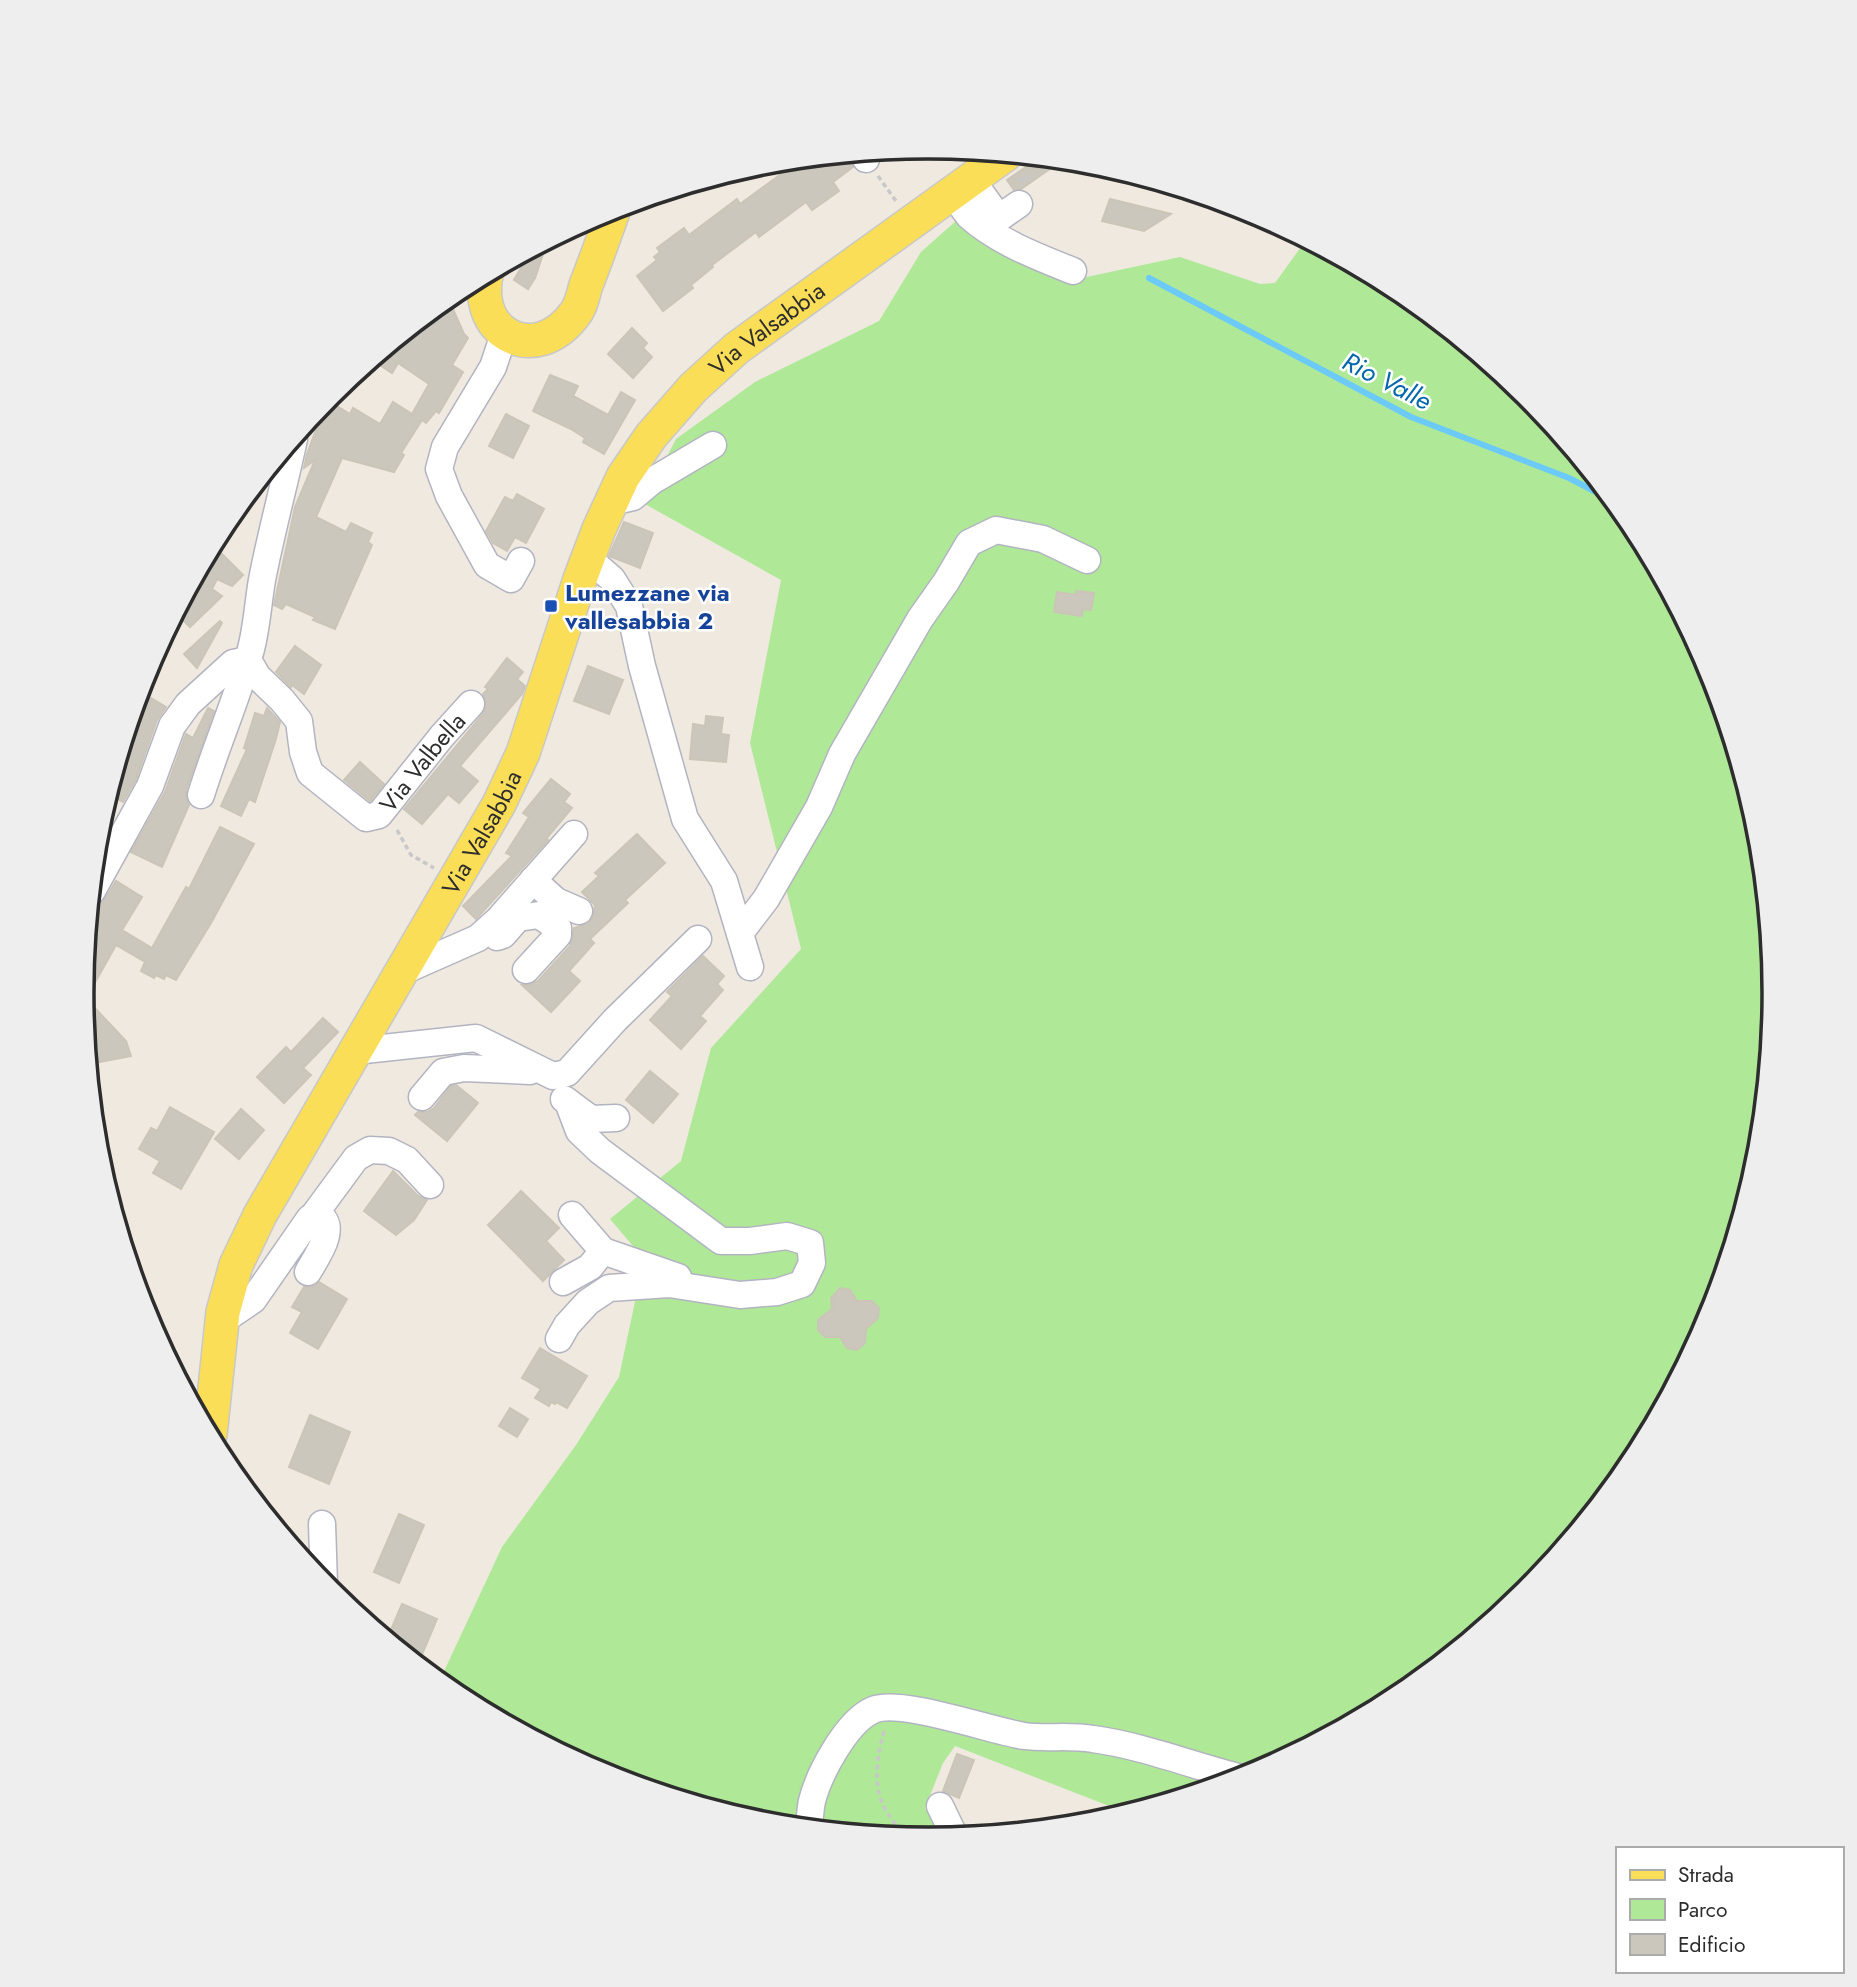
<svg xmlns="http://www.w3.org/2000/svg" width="1857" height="1987" font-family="Jost,sans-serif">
<rect width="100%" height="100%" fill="#efe9df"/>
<!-- green -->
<path fill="#afe998" d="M 957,220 L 1068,281 L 1180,257 L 1260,284 L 1275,283 L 1306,240 L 1399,290 L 1527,395 L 1632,524 L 1710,670 L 1759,829 L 1775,994 L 1758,1159 L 1710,1318 L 1632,1464 L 1527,1592 L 1398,1697 L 1252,1775 L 1127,1813 L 955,1746 L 943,1763 L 925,1808 L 942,1838 L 928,1840 L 763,1823 L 604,1775 L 458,1697 L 439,1682 L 502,1547 L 576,1445 L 619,1377 L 644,1259 L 610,1219 L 681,1161 L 711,1048 L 801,949 L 750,743 L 781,580 L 643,503 L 676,439 L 755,382 L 879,321 L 921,252 Z"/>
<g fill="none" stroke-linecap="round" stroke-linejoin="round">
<!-- stream -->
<path stroke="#6bcaf8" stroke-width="6" d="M 1149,278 L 1411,417 L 1569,478 L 1615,502"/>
</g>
<!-- building -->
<g fill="#cbc7bd" stroke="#cbc5b8" stroke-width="2">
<path d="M 847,155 L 853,167 L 833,182 L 839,191 L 812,210 L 806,202 L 759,237 L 756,232 L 712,265 L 713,267 L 691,285 L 693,288 L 663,311 L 637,276 L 657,260 L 654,257 L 660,252 L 657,248 L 684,228 L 689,235 L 737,199 L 740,204 L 784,172 L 777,162 Z"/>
<path d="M 1039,158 L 1049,159 L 1054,166 L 1021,189 L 1014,190 L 1007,180 Z"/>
<path d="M 1110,199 L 1171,214 L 1144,231 L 1102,221 Z"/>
<path d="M 547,242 L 535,278 L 528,289 L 514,280 L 531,251 Z"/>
<path d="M 452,307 L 464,334 L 468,338 L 452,365 L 463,372 L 439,413 L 436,411 L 426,423 L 422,420 L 401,453 L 404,455 L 394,472 L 342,458 L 316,517 L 346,532 L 351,523 L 372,533 L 368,542 L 372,545 L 335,629 L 313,620 L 315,617 L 286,604 L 282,609 L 274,605 L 295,507 L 315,460 L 304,468 L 307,454 L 319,422 L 330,402 L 350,414 L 353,408 L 380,424 L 393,402 L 412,414 L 429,384 L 398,363 L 392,373 L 372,360 L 405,334 L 414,340 L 427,315 L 433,310 L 439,311 Z"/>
<path d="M 632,328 L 647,343 L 643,348 L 652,357 L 633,378 L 608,354 Z"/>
<path d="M 550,375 L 578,386 L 573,396 L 608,415 L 621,392 L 635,400 L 604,454 L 583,442 L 585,438 L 571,429 L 533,411 Z"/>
<path d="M 506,414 L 529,426 L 513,458 L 489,446 Z"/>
<path d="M 517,494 L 544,509 L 526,543 L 515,537 L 507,551 L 493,543 L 486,531 L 505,497 L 513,501 Z"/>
<path d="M 624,522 L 653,533 L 640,568 L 609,556 Z"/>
<path d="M 213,545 L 243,575 L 232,586 L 217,579 L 212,589 L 222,596 L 190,627 L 177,614 Z"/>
<path d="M 1076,591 L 1094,593 L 1091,610 L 1083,609 L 1082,616 L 1054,612 L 1057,592 L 1076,595 Z"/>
<path d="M 220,621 L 222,623 L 197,668 L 184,654 Z"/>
<path d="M 295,646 L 321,665 L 304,694 L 292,685 L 291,687 L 276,672 Z"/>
<path d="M 507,658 L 523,672 L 517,679 L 525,686 L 522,694 L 460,766 L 478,781 L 459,803 L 448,794 L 422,824 L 404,809 L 483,714 L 486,707 L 483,694 L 488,689 L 485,687 Z"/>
<path d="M 588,666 L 623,680 L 609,714 L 574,701 Z"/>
<path d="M 151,698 L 166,707 L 157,720 L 136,779 L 123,802 L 109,794 L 117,768 L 130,746 L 124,743 L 135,709 L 142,713 Z"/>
<path d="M 208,708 L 214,711 L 186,790 L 186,798 L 189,805 L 162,867 L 131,852 L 165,792 L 186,734 L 193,738 Z"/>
<path d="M 267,708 L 280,722 L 276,739 L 255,802 L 249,799 L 241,816 L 221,806 L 247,749 L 244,748 L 255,713 L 264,716 Z"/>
<path d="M 706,716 L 723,718 L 721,734 L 729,735 L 726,762 L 690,759 L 693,724 L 705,726 Z"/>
<path d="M 360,762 L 384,784 L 370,801 L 344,780 Z"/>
<path d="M 551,779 L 570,794 L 564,802 L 572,808 L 546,839 L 548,840 L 476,919 L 463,906 L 512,856 L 506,853 L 529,817 L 523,813 Z"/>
<path d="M 220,827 L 254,844 L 211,923 L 176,980 L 166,975 L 164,979 L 156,975 L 154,978 L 141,971 L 145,962 L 116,945 L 83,1004 L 82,993 L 90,912 L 93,906 L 105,899 L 116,881 L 142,897 L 122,930 L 152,948 L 186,887 L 189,889 Z"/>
<path d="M 637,834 L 665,863 L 625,900 L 628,903 L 590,939 L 594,943 L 569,971 L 580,981 L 551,1012 L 522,985 L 530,985 L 538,981 L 570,946 L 574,928 L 588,924 L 593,918 L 595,905 L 582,892 L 599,876 L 595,873 Z"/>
<path d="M 703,956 L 724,976 L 717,984 L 723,990 L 700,1016 L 706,1021 L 681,1049 L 650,1020 L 672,996 L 667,992 Z"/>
<path d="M 92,1005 L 126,1041 L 131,1056 L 89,1064 L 84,1014 Z"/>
<path d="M 323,1018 L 338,1032 L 303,1068 L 311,1075 L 284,1103 L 257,1077 L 286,1047 L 291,1052 Z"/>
<path d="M 650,1071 L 678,1094 L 653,1123 L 626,1100 Z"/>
<path d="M 456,1085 L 478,1103 L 447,1141 L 415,1115 L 418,1112 L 427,1112 L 434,1108 L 451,1086 Z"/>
<path d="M 170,1107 L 214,1132 L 181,1189 L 153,1173 L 160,1161 L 139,1149 L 151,1128 L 157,1131 Z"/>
<path d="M 241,1109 L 264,1130 L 239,1159 L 215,1139 Z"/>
<path d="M 393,1171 L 418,1196 L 427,1200 L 414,1220 L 396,1235 L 364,1211 Z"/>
<path d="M 521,1191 L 559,1228 L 546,1241 L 564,1260 L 543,1281 L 488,1225 Z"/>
<path d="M 319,1282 L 347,1299 L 318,1349 L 290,1333 L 302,1312 L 292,1307 L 304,1287 L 315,1286 Z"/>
<path d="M 840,1288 L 850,1290 L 857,1301 L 872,1301 L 879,1308 L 878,1318 L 866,1329 L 865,1343 L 857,1350 L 847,1348 L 840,1337 L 825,1337 L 818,1330 L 818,1320 L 832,1309 L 831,1298 Z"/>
<path d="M 540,1348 L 587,1376 L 567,1408 L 556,1402 L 555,1404 L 551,1402 L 549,1406 L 535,1398 L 541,1389 L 522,1378 Z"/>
<path d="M 510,1408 L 528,1419 L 517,1437 L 499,1426 Z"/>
<path d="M 310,1415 L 350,1432 L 329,1484 L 289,1467 Z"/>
<path d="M 399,1514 L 424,1525 L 399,1583 L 374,1572 Z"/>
<path d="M 402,1604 L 437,1619 L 418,1664 L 387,1639 Z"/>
<path d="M 957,1754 L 974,1760 L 959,1798 L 943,1791 Z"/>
</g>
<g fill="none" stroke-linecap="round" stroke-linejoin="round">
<defs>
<g id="minor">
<path d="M 863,154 L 866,159"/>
<path d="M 971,179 L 999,218 L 1019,204"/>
<path d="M 952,193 C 958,200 963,209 969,216 C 998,242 1038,257 1073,271"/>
<path d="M 504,334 L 493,367 L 445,447 L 439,469 L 449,496 L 487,565 L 511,579 L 521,561"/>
<path d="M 611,502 L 633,497 L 652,481 L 713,445"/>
<path d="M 588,558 L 612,579 L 629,606 L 642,666 L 685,819 L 724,881 L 750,967"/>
<path d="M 201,795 C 216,746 237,699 251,649 C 257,626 258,603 262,580 C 271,533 284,486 294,439"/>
<path d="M 533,880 L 556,901 L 579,911"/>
<path id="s1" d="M 92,891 L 150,786 L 172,726 L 188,704 L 233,663 L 248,660 L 258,677 L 282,700 L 299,721 L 303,752 L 310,773 L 366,818 L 379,815 L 442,736 L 471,704"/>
<path d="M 740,933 L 766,899 L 819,807 L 842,754 L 920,619 L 946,582 L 969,543 L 996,530 L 1043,539 L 1087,560"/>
<path d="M 497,937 L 503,935 L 518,918 L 539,915 L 558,928 L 558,935 L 526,970"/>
<path d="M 401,972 L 478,938 L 498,920 L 574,834"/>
<path d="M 355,1051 L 476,1038 L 553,1076 L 567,1073 L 615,1020 L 698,939"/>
<path d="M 422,1097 L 443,1072 L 464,1068 L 530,1071"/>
<path d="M 564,1099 L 591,1119 L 616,1118"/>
<path d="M 314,1215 L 356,1158 L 370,1150 L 389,1151 L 407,1160 L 430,1185"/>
<path d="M 572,1215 L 603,1251 L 678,1277"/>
<path d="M 563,1282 L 590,1267 L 603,1251"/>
<path d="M 222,1321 L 253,1300 L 310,1218 L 319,1215 C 338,1228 317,1256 308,1272"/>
<path d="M 559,1339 L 567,1325 L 588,1302 L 609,1288 L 669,1284 L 740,1295 L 777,1292 L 802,1284 L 812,1263 L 810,1243 L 787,1236 L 750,1241 L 721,1241 L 600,1151 L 579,1131 L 568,1102"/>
<path d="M 322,1524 L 324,1584"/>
<path d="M 940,1806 L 955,1837"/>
<path d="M 809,1828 C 810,1819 810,1810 812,1801 C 819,1774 846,1722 873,1710 C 899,1698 992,1731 1024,1736 C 1046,1739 1070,1735 1093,1739 C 1144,1746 1193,1766 1242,1778"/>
</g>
<g id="major">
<path d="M 486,275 C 474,336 536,365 574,315 C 581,307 583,295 586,285 C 596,260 605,234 614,209"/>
<path id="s2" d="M 210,1435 L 223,1312 L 236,1265 L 260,1215 L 499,804 L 523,753 L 580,579 L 599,529 L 623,477 L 651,436 L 693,388 L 737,348 L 1005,155"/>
</g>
</defs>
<!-- minor casing -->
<use href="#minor" stroke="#b3b4c1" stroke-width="29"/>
<!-- major casing -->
<use href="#major" stroke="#c8c8c8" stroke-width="36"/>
<!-- path -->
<g stroke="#c8c8c8" stroke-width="3.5" stroke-dasharray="5 3.5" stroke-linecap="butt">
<path d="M 878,176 L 896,201"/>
<path d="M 1020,181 L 1027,176 L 1031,182"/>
<path d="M 397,830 L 411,855 L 434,868"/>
<path d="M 884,1731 C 872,1776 872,1808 911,1838"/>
</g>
<!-- minor -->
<use href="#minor" stroke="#fff" stroke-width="26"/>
<!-- major -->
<use href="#major" stroke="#fbde58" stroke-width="33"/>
</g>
<!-- markers -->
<rect fill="#1a4fb4" stroke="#fff" stroke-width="2.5" x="544" y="599" width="14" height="14" rx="3.5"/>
<g text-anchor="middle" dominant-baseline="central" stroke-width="5" stroke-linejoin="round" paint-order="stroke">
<!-- street labels -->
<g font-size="24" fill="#2d2d2d" stroke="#fff">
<text stroke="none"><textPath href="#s2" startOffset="1262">Via Valsabbia</textPath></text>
<text stroke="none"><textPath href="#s1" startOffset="574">Via Valbella</textPath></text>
<text stroke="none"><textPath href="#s2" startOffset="670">Via Valsabbia</textPath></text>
</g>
<!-- transit labels -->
<g font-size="24" font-weight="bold" fill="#164399" stroke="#fff" text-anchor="start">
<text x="565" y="592">Lumezzane via<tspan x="565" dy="28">vallesabbia 2</tspan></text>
</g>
<!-- water labels -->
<g font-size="26" font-style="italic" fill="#0467aa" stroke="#fff">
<text transform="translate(1387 381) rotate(27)">Rio Valle</text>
</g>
</g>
<!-- crop -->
<path d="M0 0H1857V1987H0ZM94 993a834 834 0 1 1 1668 0a834 834 0 1 1-1668 0Z" fill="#eee" fill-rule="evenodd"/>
<path fill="none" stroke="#2d2d2d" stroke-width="3.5" d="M94 993a834 834 0 1 1 1668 0a834 834 0 1 1-1668 0Z"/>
<!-- legend -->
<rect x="1616" y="1847" width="228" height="126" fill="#ffffff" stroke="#ababab" stroke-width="2"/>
<rect x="1630" y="1870" width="35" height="10" fill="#fbde58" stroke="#ababab" stroke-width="2"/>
<text x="1678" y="1882" font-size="21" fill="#2d2d2d">Strada</text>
<rect x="1630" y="1899" width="35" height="21" fill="#afe998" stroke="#ababab" stroke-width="2"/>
<text x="1678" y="1917" font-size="21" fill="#2d2d2d">Parco</text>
<rect x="1630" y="1934" width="35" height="21" fill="#cbc7bd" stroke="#ababab" stroke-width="2"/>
<text x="1678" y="1952" font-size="21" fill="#2d2d2d">Edificio</text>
</svg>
